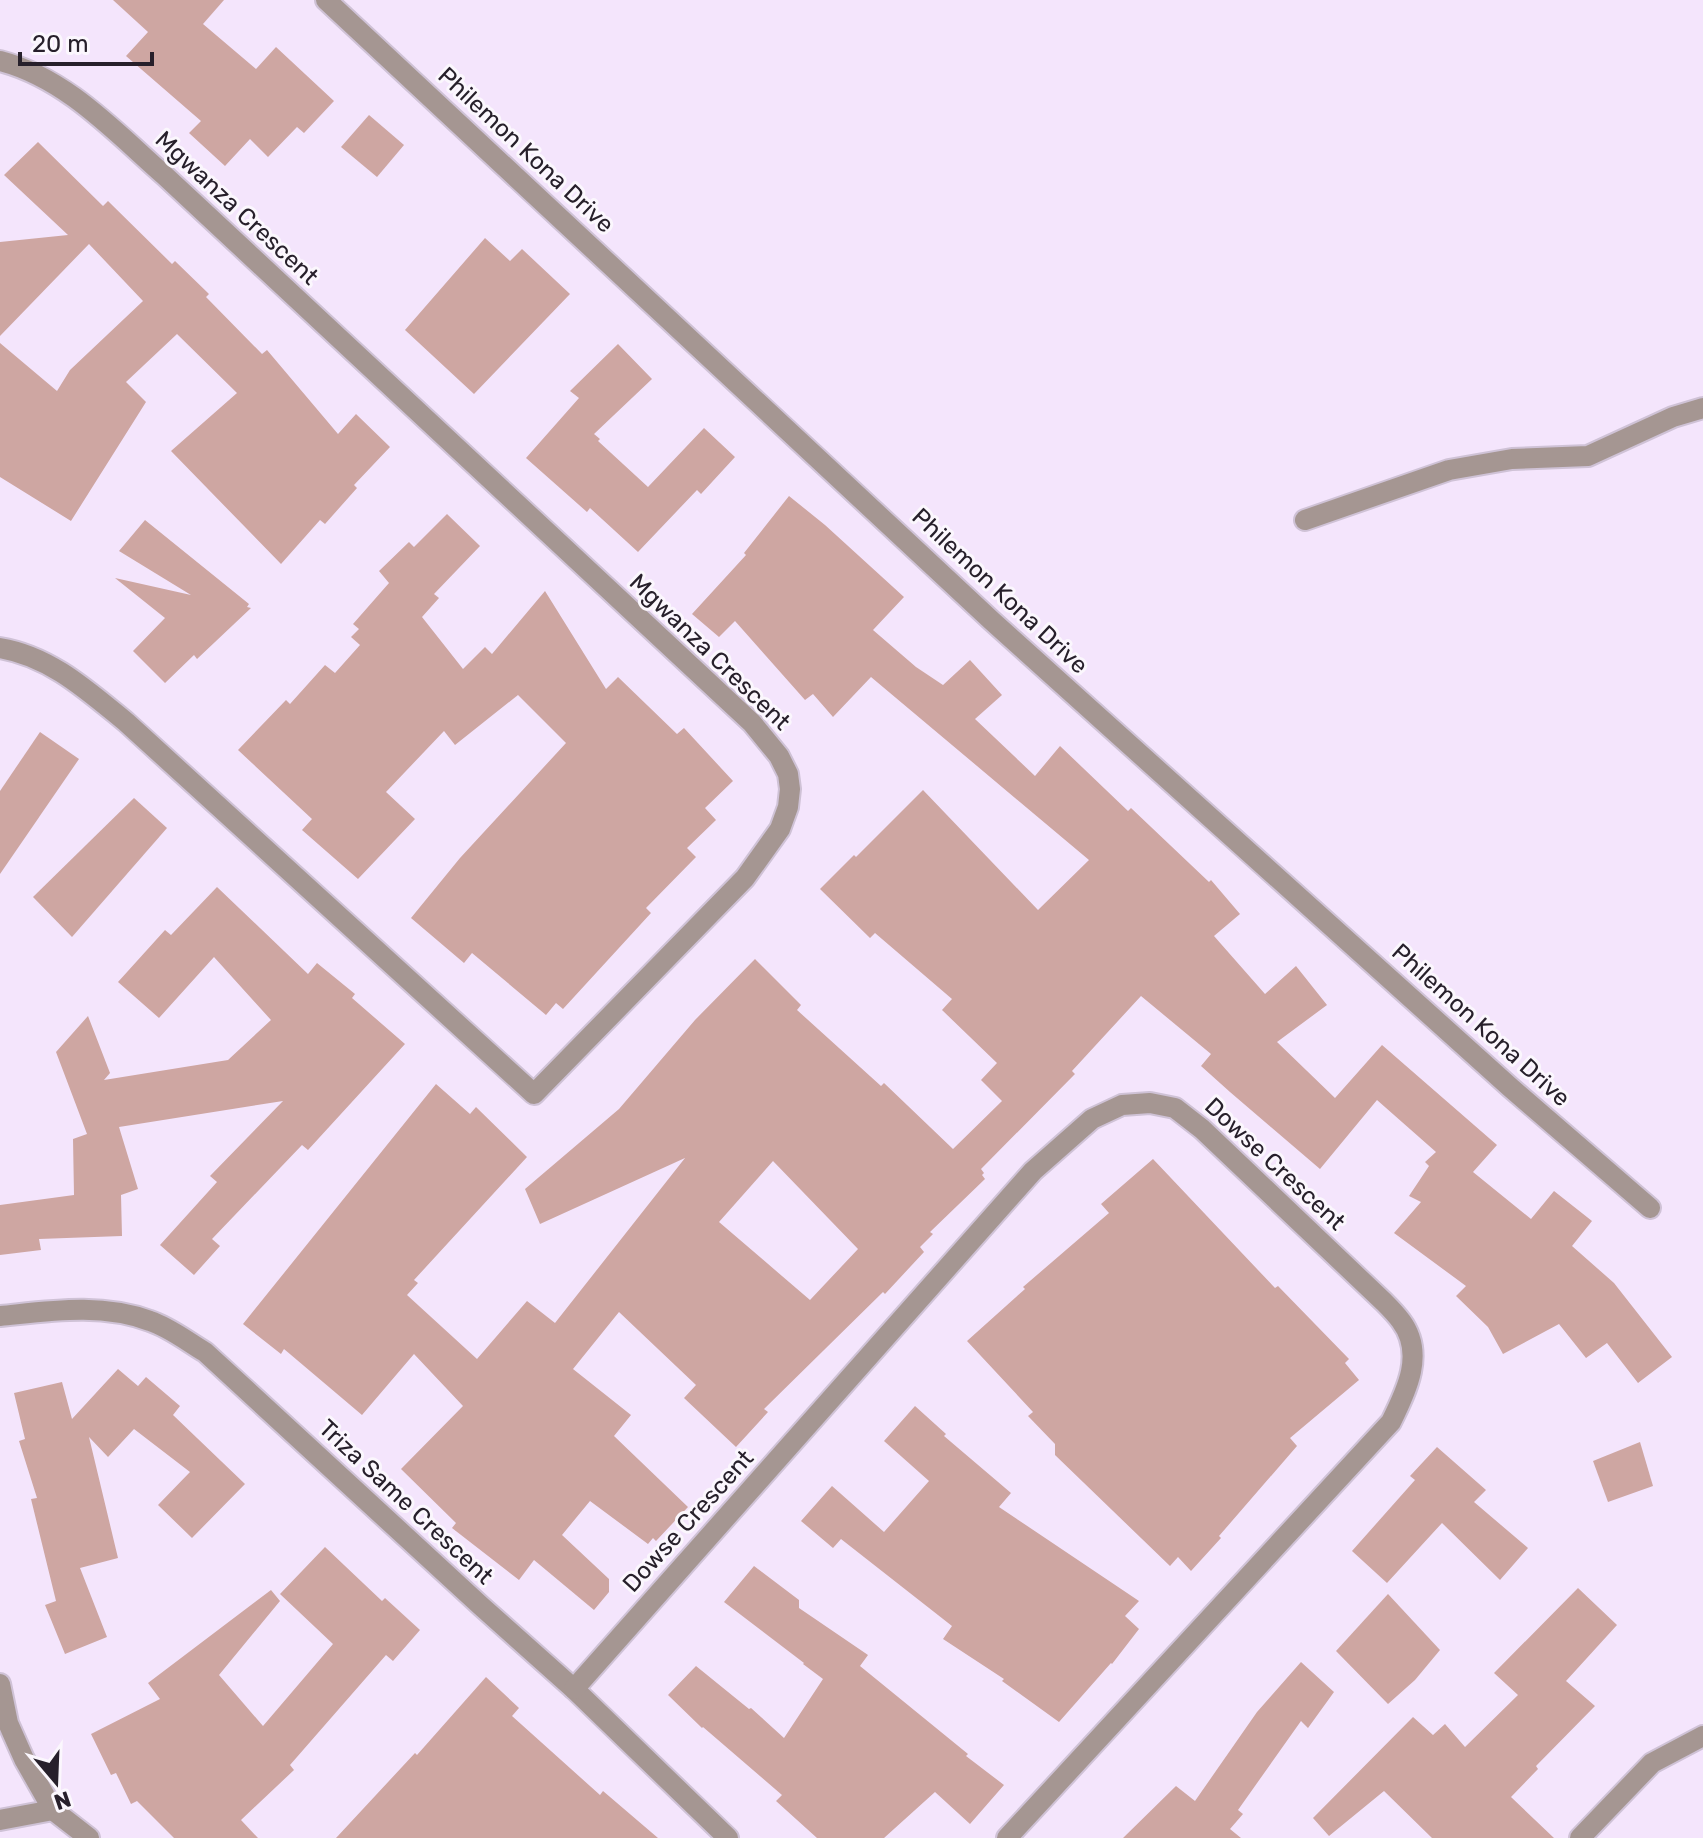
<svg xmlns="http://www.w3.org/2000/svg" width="1703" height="1838" font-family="Rubik,sans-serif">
<rect width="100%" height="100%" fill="#f4e5fc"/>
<!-- building -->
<g fill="#cea6a2" fill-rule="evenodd">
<path d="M 113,0 L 224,0 L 203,24 L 256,69 L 276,47 L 334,101 L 304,133 L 297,127 L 268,157 L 250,139 L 225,166 L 189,133 L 201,121 L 126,56 L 148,32 Z"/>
<path d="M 369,115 L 404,145 L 377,177 L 341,147 Z"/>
<path d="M 38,142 L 103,206 L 108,201 L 172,264 L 175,261 L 209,294 L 206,297 L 262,354 L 267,350 L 338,434 L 356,414 L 390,447 L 354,485 L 357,488 L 325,524 L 320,520 L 281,564 L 171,451 L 237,393 L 177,334 L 126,382 L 146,402 L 71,521 L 0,477 L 0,343 L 57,391 L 70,370 L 143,301 L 89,244 L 0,336 L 0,242 L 68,235 L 4,175 Z"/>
<path d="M 485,238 L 510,261 L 522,249 L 570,294 L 474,394 L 405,330 Z"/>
<path d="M 618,344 L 652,379 L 594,434 L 600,439 L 598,441 L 648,487 L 704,428 L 735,457 L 701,494 L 697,490 L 638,552 L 590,508 L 587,512 L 526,458 L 579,398 L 570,391 Z"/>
<path d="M 789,496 L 825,525 L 904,597 L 873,630 L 916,667 L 943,685 L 970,660 L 1002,695 L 975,719 L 1035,776 L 1060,746 L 1128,811 L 1131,808 L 1209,882 L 1211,880 L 1240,914 L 1214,936 L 1265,994 L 1296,966 L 1327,1005 L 1277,1042 L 1335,1098 L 1382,1045 L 1497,1145 L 1473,1172 L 1531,1219 L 1554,1191 L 1592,1221 L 1572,1246 L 1614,1283 L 1672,1357 L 1638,1383 L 1607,1343 L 1586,1358 L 1559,1324 L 1503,1354 L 1488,1327 L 1456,1296 L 1466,1286 L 1394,1233 L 1421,1202 L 1409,1196 L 1429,1166 L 1425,1162 L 1436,1152 L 1377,1100 L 1320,1169 L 1230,1092 L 1201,1066 L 1211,1054 L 1141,996 L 1072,1071 L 1075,1074 L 981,1169 L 984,1173 L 982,1175 L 985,1179 L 930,1232 L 933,1234 L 920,1247 L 924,1252 L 885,1294 L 883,1292 L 764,1409 L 768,1412 L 736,1447 L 684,1398 L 696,1385 L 619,1312 L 573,1369 L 631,1415 L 614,1436 L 688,1507 L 656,1541 L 653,1538 L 648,1544 L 590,1501 L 562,1535 L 609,1579 L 609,1592 L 594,1610 L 534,1560 L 519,1580 L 452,1528 L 456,1523 L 401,1469 L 463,1406 L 414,1354 L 362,1415 L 284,1349 L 281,1354 L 243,1324 L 436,1084 L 470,1114 L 476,1107 L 527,1157 L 414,1280 L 418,1283 L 407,1295 L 477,1359 L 527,1301 L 555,1323 L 685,1158 L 540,1224 L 525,1189 L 619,1109 L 695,1020 L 755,959 L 801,1005 L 797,1010 L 881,1086 L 884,1083 L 953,1149 L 1002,1101 L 981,1080 L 997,1063 L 942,1010 L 952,999 L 875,933 L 870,938 L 820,889 L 854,855 L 856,857 L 923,790 L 1038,910 L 1089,860 L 871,677 L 833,717 L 813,694 L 805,700 L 735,621 L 719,637 L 692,614 L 746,555 L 744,553 ZM 773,1161 L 858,1249 L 810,1300 L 719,1222 Z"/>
<path d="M 447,514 L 480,546 L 434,594 L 439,598 L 422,617 L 463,669 L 485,647 L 492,654 L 545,591 L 606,689 L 618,677 L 677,734 L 684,728 L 733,781 L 705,808 L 716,820 L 687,848 L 696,857 L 646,908 L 651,913 L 563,1009 L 556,1003 L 546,1015 L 472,953 L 464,963 L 411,918 L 460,858 L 566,743 L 518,695 L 455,745 L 444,731 L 386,792 L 415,819 L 358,879 L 302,830 L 312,819 L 238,750 L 286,700 L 290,704 L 325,665 L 335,673 L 360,645 L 351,637 L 359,629 L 353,624 L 389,583 L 379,571 L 409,542 L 414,547 Z"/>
<path d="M 145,520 L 249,604 L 247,607 L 251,608 L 197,659 L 194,655 L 165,683 L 133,651 L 165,618 L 115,578 L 191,595 L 119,551 Z"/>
<path d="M 40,732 L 79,759 L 0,874 L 0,791 Z"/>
<path d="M 134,798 L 167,828 L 72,937 L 33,897 Z"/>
<path d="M 217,887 L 308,974 L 317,963 L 355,994 L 352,998 L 405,1044 L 308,1150 L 302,1145 L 212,1239 L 220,1246 L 194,1275 L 160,1245 L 217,1182 L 210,1176 L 283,1101 L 119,1127 L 138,1189 L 121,1195 L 122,1236 L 39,1239 L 41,1250 L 0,1255 L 0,1205 L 74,1195 L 73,1139 L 87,1134 L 56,1052 L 88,1016 L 110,1073 L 104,1080 L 228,1060 L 271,1020 L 214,957 L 159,1018 L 118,982 L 165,930 L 171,935 Z"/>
<path d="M 1153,1159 L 1275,1288 L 1278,1286 L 1349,1359 L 1345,1363 L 1359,1380 L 1290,1438 L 1297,1446 L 1219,1536 L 1221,1538 L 1191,1571 L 1178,1557 L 1170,1566 L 1055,1455 L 1055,1444 L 1028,1416 L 1033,1412 L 967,1341 L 1025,1289 L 1023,1287 L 1109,1213 L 1101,1204 Z"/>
<path d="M 118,1369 L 138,1386 L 146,1377 L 180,1406 L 173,1415 L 245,1484 L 192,1538 L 158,1505 L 190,1472 L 134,1429 L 108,1457 L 89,1437 L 118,1558 L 80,1568 L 107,1637 L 65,1654 L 45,1605 L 56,1601 L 31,1499 L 37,1498 L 19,1441 L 25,1439 L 14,1393 L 62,1382 L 72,1419 Z"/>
<path d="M 915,1406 L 946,1434 L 944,1436 L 1011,1493 L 999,1507 L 1139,1601 L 1125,1616 L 1139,1629 L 1112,1664 L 1111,1663 L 1059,1722 L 1002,1681 L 1004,1679 L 943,1639 L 952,1626 L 841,1539 L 833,1548 L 801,1521 L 832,1486 L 884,1532 L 929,1481 L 884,1441 Z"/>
<path d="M 1640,1442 L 1653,1486 L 1608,1502 L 1593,1461 Z"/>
<path d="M 1437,1447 L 1486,1490 L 1474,1502 L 1528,1548 L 1500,1580 L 1442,1523 L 1387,1583 L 1352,1551 L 1415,1480 L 1410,1476 Z"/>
<path d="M 325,1547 L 382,1601 L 385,1598 L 420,1630 L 393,1661 L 386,1655 L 290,1765 L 294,1770 L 241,1820 L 258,1838 L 174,1838 L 137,1801 L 131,1804 L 116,1773 L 111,1775 L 91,1734 L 160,1699 L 148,1683 L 271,1590 L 280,1601 L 219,1675 L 263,1726 L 333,1644 L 280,1594 Z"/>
<path d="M 754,1566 L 799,1600 L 799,1608 L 868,1655 L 860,1666 L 968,1754 L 966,1756 L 1004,1785 L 970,1824 L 935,1792 L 884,1838 L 817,1838 L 776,1801 L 782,1795 L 703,1727 L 702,1728 L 668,1695 L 696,1666 L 749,1709 L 751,1708 L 784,1738 L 823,1679 L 803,1664 L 804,1663 L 724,1602 Z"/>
<path d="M 1578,1588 L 1617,1625 L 1566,1681 L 1595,1706 L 1536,1766 L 1538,1769 L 1511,1797 L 1554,1838 L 1432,1838 L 1384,1791 L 1329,1836 L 1313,1818 L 1413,1717 L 1433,1735 L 1445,1724 L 1465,1747 L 1518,1695 L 1494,1673 Z"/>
<path d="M 1388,1594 L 1440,1650 L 1415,1680 L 1388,1704 L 1336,1651 Z"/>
<path d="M 1301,1662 L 1334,1692 L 1308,1728 L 1301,1721 L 1238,1810 L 1243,1814 L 1230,1829 L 1241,1838 L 1123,1838 L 1176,1786 L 1195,1801 L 1257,1712 Z"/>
<path d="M 486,1677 L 519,1708 L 512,1716 L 600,1795 L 603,1791 L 658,1838 L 336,1838 L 415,1753 L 417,1755 Z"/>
</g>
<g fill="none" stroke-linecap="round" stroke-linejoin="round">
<defs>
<g id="minor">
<path d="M 326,0 L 992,621 L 1511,1088 L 1650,1208"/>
<path d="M 0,61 C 66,78 114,131 164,175 L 752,723 L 779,756 L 788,774 L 790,789 L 788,807 L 780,829 L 745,878 L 534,1094 L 126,722 C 88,691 50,656 0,648"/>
<path d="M 1305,520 L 1449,470 L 1512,459 L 1588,456 L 1673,417 L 1703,408"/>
<path d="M 0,1316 C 51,1311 101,1303 150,1321 C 169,1327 188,1342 205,1352 L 481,1606 L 574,1689 L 728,1838"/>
<path d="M 0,1684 L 8,1723 L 24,1759 L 53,1810 L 89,1838"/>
<path d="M 574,1689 L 1033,1171 L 1092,1119 L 1122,1105 L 1150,1103 L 1175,1108 L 1202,1129 L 1384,1302 C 1390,1308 1396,1314 1401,1321 C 1425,1353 1407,1390 1391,1422 L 1007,1838"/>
<path d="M 0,1820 L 53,1810"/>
<path d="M 1580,1838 L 1652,1763 L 1703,1736"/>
</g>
</defs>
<!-- minor casing -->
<use href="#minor" stroke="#cfc2d6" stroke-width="24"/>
<!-- minor -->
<use href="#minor" stroke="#a59692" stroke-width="20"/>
</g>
<g text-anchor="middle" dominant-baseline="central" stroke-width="6" stroke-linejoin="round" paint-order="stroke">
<!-- street labels -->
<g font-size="24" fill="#27202b" stroke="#fbf7fd">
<text transform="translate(526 150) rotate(43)">Philemon Kona Drive</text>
<text transform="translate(237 208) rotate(43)">Mgwanza Crescent</text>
<text transform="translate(1000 591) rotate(43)">Philemon Kona Drive</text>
<text transform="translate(710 652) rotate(44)">Mgwanza Crescent</text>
<text transform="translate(1481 1025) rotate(42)">Philemon Kona Drive</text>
<text transform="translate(1275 1164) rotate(43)">Dowse Crescent</text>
<text transform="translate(406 1502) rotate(43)">Triza Same Crescent</text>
<text transform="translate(688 1521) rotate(-48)">Dowse Crescent</text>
</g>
</g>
<!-- north arrow -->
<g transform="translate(56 1782) rotate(161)" stroke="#fbf7fd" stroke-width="6" paint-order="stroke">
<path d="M0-6L14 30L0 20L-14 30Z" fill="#27202b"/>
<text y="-12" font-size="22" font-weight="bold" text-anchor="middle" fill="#27202b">N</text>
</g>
<!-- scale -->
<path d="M20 52v12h132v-12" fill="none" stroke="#27202b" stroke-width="4"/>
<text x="32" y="52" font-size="24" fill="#27202b" stroke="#fbf7fd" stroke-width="6" paint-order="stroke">20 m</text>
</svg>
